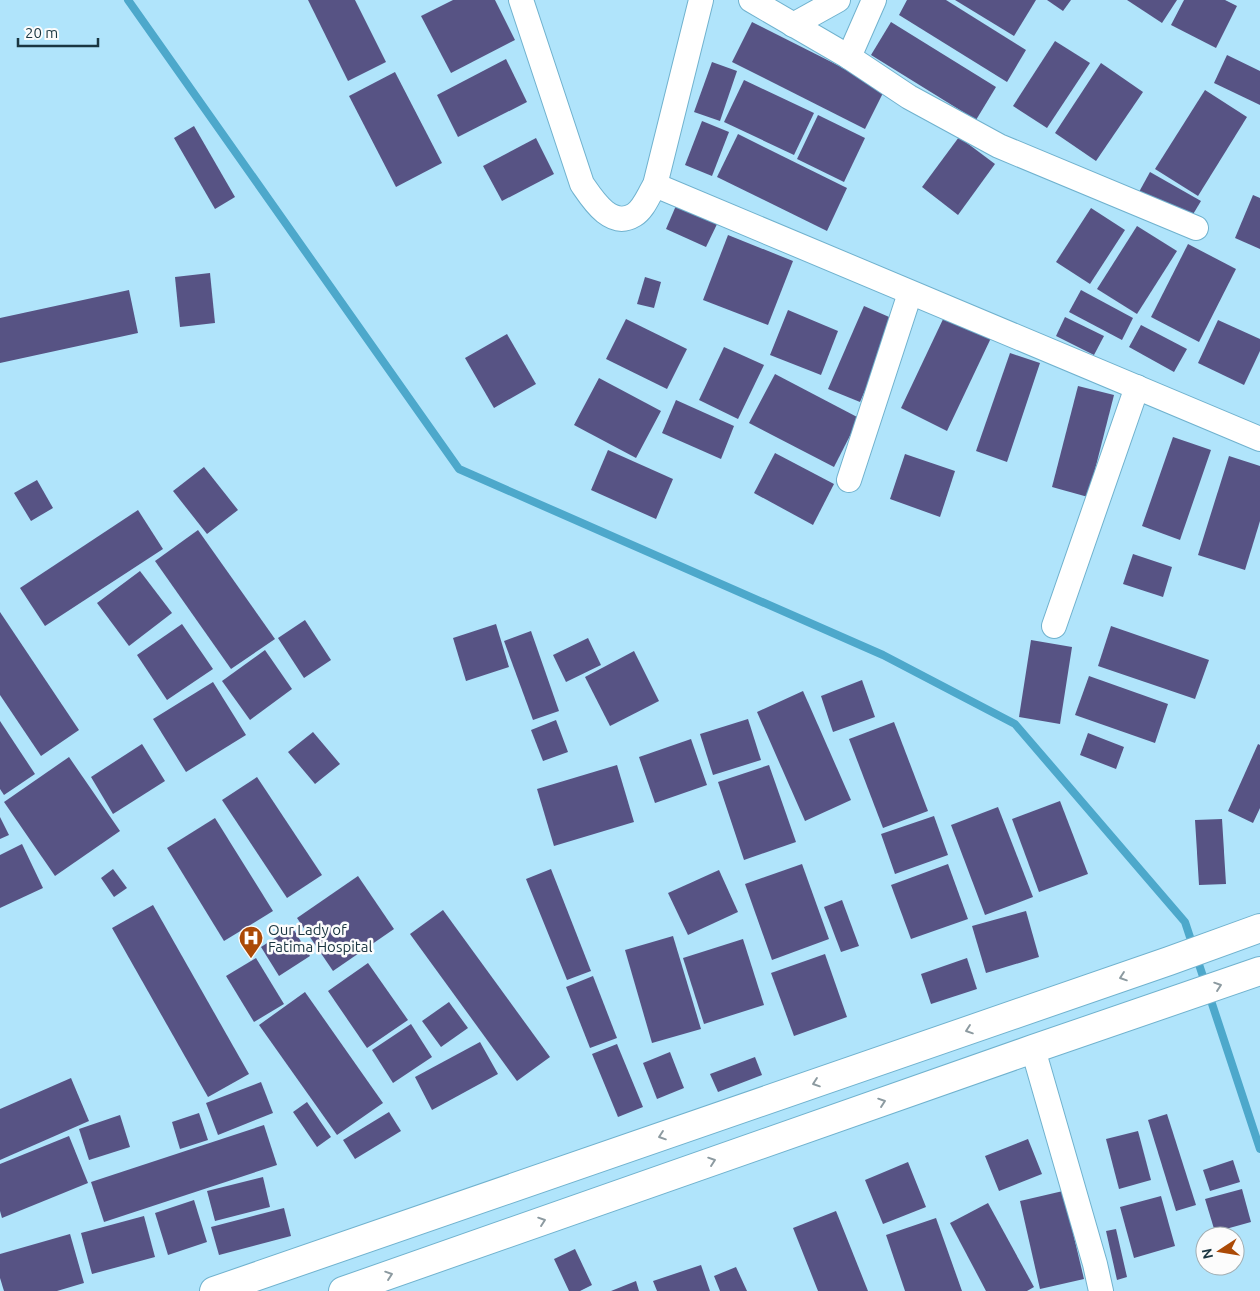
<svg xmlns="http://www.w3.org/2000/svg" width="1260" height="1291" font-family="Ubuntu,sans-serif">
<rect width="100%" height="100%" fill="#b0e4fb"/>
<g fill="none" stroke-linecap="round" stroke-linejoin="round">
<!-- stream -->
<path stroke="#4da8cb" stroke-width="8" d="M 128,0 L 459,469 L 883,655 L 1015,724 L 1185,922 L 1260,1149"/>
</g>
<!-- building -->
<g fill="#575384">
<path d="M 308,0 L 355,0 L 386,62 L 348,81 Z"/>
<path d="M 453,0 L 495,0 L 515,40 L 451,73 L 421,16 Z"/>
<path d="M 907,0 L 946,0 L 1026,50 L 1007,82 L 899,15 Z"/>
<path d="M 955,0 L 1036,0 L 1014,36 Z"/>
<path d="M 1047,0 L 1071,0 L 1063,11 Z"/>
<path d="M 1127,0 L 1177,0 L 1162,23 Z"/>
<path d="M 1184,0 L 1225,0 L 1237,6 L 1216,48 L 1171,25 Z"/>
<path d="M 752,22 L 885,89 L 865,129 L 732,62 Z"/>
<path d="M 891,22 L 996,87 L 976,120 L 871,55 Z"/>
<path d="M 1055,41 L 1090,63 L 1047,128 L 1013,106 Z"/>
<path d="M 1227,55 L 1260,71 L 1260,105 L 1214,83 Z"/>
<path d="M 506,59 L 527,102 L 458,137 L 437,95 Z"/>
<path d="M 712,62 L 737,71 L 720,121 L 694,112 Z"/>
<path d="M 1101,63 L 1143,92 L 1096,161 L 1055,133 Z"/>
<path d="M 395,72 L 442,163 L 396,187 L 349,96 Z"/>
<path d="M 744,80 L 814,113 L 794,155 L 724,122 Z"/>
<path d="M 1205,90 L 1247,117 L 1198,196 L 1155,169 Z"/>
<path d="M 818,115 L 865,138 L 844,182 L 797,159 Z"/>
<path d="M 702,121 L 729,132 L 712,176 L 685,165 Z"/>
<path d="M 194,126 L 235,197 L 215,209 L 174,138 Z"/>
<path d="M 738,134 L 847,188 L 827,231 L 717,177 Z"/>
<path d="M 959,137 L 995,164 L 958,215 L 922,187 Z"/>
<path d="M 536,138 L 554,174 L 502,201 L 483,166 Z"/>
<path d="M 1150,172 L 1201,201 L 1189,221 L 1139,192 Z"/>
<path d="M 1253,195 L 1260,198 L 1260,249 L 1235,238 Z"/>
<path d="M 678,201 L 719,220 L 706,247 L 666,229 Z"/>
<path d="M 1091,208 L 1125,230 L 1090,284 L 1056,262 Z"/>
<path d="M 1137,226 L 1177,251 L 1137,314 L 1097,289 Z"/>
<path d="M 728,235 L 793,261 L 768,325 L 703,300 Z"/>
<path d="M 1188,244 L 1236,269 L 1199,342 L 1151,317 Z"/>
<path d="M 210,273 L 215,323 L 180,327 L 175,277 Z"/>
<path d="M 645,277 L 661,282 L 654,308 L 637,304 Z"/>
<path d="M 129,290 L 138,333 L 0,363 L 0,318 Z"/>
<path d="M 1081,290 L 1133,318 L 1122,340 L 1069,312 Z"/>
<path d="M 864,306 L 896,320 L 860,402 L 828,389 Z"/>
<path d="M 788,310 L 838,331 L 821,375 L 770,355 Z"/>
<path d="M 945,315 L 991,338 L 947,431 L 901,408 Z"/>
<path d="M 1065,317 L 1104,336 L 1094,355 L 1056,336 Z"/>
<path d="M 626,319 L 687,349 L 667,389 L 606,359 Z"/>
<path d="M 1218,320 L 1260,339 L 1260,351 L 1244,385 L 1198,363 Z"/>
<path d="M 1141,325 L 1187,349 L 1174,372 L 1129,347 Z"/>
<path d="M 507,334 L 536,384 L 494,408 L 465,358 Z"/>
<path d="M 724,347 L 764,365 L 738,419 L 699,400 Z"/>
<path d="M 1010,353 L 1040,363 L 1007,462 L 976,451 Z"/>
<path d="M 775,374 L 859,418 L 834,467 L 749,423 Z"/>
<path d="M 599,378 L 661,411 L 636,458 L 574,425 Z"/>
<path d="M 1078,386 L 1114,395 L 1088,497 L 1052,487 Z"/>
<path d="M 676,400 L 734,426 L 721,459 L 662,433 Z"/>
<path d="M 1173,437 L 1211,450 L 1180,540 L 1142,526 Z"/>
<path d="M 608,450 L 673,479 L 656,519 L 591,490 Z"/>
<path d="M 775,453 L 834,484 L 813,525 L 754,493 Z"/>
<path d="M 905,454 L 955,471 L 940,517 L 890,499 Z"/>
<path d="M 1229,456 L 1260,466 L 1260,521 L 1245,570 L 1198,555 Z"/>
<path d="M 204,467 L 238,510 L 207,534 L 173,491 Z"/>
<path d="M 37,480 L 53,508 L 31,521 L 14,493 Z"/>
<path d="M 138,510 L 163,549 L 45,626 L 20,588 Z"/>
<path d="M 198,530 L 275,639 L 231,669 L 155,561 Z"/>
<path d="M 1133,554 L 1172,567 L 1163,597 L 1123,584 Z"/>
<path d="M 140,571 L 172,613 L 129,646 L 97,603 Z"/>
<path d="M 0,612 L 79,730 L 41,756 L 0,695 Z"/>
<path d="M 305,620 L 331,660 L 304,678 L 278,638 Z"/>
<path d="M 182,624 L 213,669 L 167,700 L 137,655 Z"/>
<path d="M 496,624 L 509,667 L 466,681 L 453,638 Z"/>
<path d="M 1111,626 L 1209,660 L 1195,699 L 1098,666 Z"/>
<path d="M 531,631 L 559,711 L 533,720 L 504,641 Z"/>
<path d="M 588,638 L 601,665 L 566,682 L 553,655 Z"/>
<path d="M 1031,640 L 1072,647 L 1060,724 L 1019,717 Z"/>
<path d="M 265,650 L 292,689 L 250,720 L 222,681 Z"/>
<path d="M 634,651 L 659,701 L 610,726 L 585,677 Z"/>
<path d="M 1089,676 L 1168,704 L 1155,743 L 1075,715 Z"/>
<path d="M 862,680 L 875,717 L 833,732 L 821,696 Z"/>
<path d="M 213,682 L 246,735 L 186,772 L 153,719 Z"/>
<path d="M 803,691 L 851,800 L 805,821 L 757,712 Z"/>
<path d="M 748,719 L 761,760 L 713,775 L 700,734 Z"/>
<path d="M 556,720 L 568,752 L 543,761 L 531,730 Z"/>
<path d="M 0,721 L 35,774 L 4,795 L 0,789 Z"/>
<path d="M 894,722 L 928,811 L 883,828 L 849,739 Z"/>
<path d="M 313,732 L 340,764 L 315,784 L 288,752 Z"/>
<path d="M 1088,733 L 1124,747 L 1116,769 L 1080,755 Z"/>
<path d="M 691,739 L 707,785 L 655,803 L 639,757 Z"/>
<path d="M 142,744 L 165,781 L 113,814 L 91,777 Z"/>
<path d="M 1258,744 L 1260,745 L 1260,808 L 1253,823 L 1228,811 Z"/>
<path d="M 69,757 L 120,831 L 55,876 L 4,802 Z"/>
<path d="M 617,765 L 634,822 L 554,846 L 537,789 Z"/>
<path d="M 769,765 L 796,842 L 744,860 L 718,782 Z"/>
<path d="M 257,777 L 322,875 L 287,898 L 222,800 Z"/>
<path d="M 1060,801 L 1088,874 L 1039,892 L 1012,819 Z"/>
<path d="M 998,807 L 1033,897 L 985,915 L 951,825 Z"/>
<path d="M 934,816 L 948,855 L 895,874 L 881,834 Z"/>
<path d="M 0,817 L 9,835 L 0,839 Z"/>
<path d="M 215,818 L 273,911 L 224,941 L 167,848 Z"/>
<path d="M 1222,819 L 1226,884 L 1199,885 L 1195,820 Z"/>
<path d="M 22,844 L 43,888 L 0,908 L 0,855 Z"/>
<path d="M 802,864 L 829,939 L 772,960 L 745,884 Z"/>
<path d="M 948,864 L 968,919 L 911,939 L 891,885 Z"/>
<path d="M 113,869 L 127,888 L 114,897 L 101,878 Z"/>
<path d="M 551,869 L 591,971 L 567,980 L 526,879 Z"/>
<path d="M 719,870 L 738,912 L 688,935 L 668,893 Z"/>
<path d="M 358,876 L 394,929 L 333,971 L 297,918 Z"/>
<path d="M 842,900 L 859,946 L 841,952 L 824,907 Z"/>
<path d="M 153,905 L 249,1074 L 208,1097 L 112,928 Z"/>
<path d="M 443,910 L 550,1057 L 517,1081 L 410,934 Z"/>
<path d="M 1026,911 L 1039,957 L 986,973 L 972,926 Z"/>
<path d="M 292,927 L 310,956 L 279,976 L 261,947 Z"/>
<path d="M 673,936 L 701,1029 L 652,1043 L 625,950 Z"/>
<path d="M 743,939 L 764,1005 L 704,1024 L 683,958 Z"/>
<path d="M 825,954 L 847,1017 L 794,1036 L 771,973 Z"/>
<path d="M 256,958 L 284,1004 L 254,1022 L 226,976 Z"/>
<path d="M 967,958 L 977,989 L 931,1004 L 921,974 Z"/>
<path d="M 368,963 L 408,1020 L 367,1048 L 328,991 Z"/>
<path d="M 593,976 L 617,1038 L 590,1048 L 566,987 Z"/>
<path d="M 305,992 L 383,1103 L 337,1135 L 259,1025 Z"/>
<path d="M 449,1002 L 468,1028 L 441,1047 L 422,1021 Z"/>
<path d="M 411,1024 L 432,1057 L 393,1083 L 372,1050 Z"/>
<path d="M 480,1042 L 498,1074 L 432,1110 L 415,1077 Z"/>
<path d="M 617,1044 L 643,1107 L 618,1117 L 592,1054 Z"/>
<path d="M 670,1052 L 684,1088 L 657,1099 L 643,1063 Z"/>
<path d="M 755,1057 L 762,1075 L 718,1092 L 710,1074 Z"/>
<path d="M 71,1078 L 89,1121 L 0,1160 L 0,1109 Z"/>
<path d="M 261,1082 L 273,1113 L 218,1135 L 206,1103 Z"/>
<path d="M 307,1102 L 331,1137 L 317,1147 L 293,1112 Z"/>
<path d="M 389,1112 L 401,1131 L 355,1159 L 343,1140 Z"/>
<path d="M 199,1113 L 208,1140 L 180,1149 L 172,1122 Z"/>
<path d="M 1167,1114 L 1196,1205 L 1176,1211 L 1148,1120 Z"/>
<path d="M 120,1115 L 130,1147 L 89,1160 L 79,1129 Z"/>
<path d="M 264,1125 L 277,1165 L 104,1222 L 91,1182 Z"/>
<path d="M 1138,1131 L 1151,1180 L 1119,1189 L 1106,1139 Z"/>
<path d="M 69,1136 L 88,1183 L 2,1218 L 0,1211 L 0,1164 Z"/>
<path d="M 1028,1139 L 1042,1174 L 999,1191 L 985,1156 Z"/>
<path d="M 1233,1160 L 1240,1182 L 1210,1191 L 1203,1170 Z"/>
<path d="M 908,1162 L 926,1207 L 883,1224 L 865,1180 Z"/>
<path d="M 263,1177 L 270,1207 L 215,1221 L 207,1191 Z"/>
<path d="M 1242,1189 L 1251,1222 L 1215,1232 L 1205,1199 Z"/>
<path d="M 1063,1191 L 1084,1279 L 1040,1289 L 1020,1201 Z"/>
<path d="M 1161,1196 L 1175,1246 L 1134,1258 L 1120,1207 Z"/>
<path d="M 194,1200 L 207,1242 L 168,1255 L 155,1213 Z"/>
<path d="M 988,1203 L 1034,1287 L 1027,1291 L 986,1291 L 950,1223 Z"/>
<path d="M 284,1208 L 291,1236 L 219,1255 L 211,1227 Z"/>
<path d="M 836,1211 L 868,1291 L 818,1291 L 793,1228 Z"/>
<path d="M 144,1216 L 155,1257 L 92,1274 L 81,1233 Z"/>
<path d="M 936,1218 L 962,1291 L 905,1291 L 886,1235 Z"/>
<path d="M 1116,1229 L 1127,1277 L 1117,1280 L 1106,1231 Z"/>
<path d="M 70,1234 L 84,1283 L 57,1291 L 4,1291 L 0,1278 L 0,1254 Z"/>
<path d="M 575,1249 L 592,1285 L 580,1291 L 569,1291 L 554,1259 Z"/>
<path d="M 701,1265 L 710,1291 L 657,1291 L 653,1281 Z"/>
<path d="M 736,1267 L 747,1291 L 720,1291 L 714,1276 Z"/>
<path d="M 636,1281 L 639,1291 L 611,1291 Z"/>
</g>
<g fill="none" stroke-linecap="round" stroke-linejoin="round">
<defs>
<g id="minor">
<path d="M 521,0 L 582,184 C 593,200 611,229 634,215 C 644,209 649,194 655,185 L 701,0"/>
<path d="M 751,0 L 849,57 L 909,97 L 999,146 L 1196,228"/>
<path d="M 793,25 L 838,0"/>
<path d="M 849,57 L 874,0"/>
<path d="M 655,185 L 1260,439"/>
<path d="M 849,480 L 910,293"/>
<path d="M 1054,626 L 1137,387"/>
<path d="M 1033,1049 L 1095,1264 L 1101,1291"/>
</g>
<g id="primary">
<path d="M 214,1291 L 1169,961 L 1260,928"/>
<path d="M 343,1291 L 1033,1049 L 1260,971"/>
</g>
</defs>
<!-- minor casing -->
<use href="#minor" stroke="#70b2ce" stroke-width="26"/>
<!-- primary casing -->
<use href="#primary" stroke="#70b2ce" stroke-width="30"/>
<!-- minor -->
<use href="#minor" stroke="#fff" stroke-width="24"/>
<!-- primary -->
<use href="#primary" stroke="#fff" stroke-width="28"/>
</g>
<!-- one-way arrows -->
<defs><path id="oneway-chevron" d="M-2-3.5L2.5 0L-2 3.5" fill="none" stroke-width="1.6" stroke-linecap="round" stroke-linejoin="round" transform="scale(1.25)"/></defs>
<g stroke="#8c9aa0">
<use href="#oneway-chevron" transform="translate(1123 977) rotate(161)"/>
<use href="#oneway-chevron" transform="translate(1218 986) rotate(-19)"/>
<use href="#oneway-chevron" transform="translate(969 1030) rotate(161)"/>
<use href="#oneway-chevron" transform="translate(816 1083) rotate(161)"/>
<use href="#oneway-chevron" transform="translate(882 1102) rotate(-19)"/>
<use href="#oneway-chevron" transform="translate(662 1136) rotate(161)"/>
<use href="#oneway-chevron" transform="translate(712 1161) rotate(-19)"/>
<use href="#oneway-chevron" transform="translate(542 1221) rotate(-19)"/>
<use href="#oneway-chevron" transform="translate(389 1275) rotate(-19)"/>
</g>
<!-- icons -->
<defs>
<symbol id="hospital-pin" viewBox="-11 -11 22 30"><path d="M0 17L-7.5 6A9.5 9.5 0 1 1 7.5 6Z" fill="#ab4a07" stroke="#fcfcfc"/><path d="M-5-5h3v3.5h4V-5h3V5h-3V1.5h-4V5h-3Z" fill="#fff"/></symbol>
</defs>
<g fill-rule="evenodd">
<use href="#hospital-pin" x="237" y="924" width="28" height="38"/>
</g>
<g text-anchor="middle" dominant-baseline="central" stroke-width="5" stroke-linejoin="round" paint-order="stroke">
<!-- poi labels -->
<g font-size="15" fill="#1a3641" stroke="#fcfcfc" text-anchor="start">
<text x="268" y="929">Our Lady of<tspan x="268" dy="17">Fatima Hospital</tspan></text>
</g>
</g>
<!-- north arrow -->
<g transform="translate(1220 1251) rotate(258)"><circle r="24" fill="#fcfcfc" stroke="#a2adb1"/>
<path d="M0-4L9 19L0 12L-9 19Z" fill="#ab4a07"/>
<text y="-8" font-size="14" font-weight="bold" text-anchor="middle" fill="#1a3641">N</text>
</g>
<!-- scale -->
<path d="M18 38v8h80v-8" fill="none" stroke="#1a3641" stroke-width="2.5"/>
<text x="25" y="38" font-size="15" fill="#1a3641" stroke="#fcfcfc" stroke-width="4" paint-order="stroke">20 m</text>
</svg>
